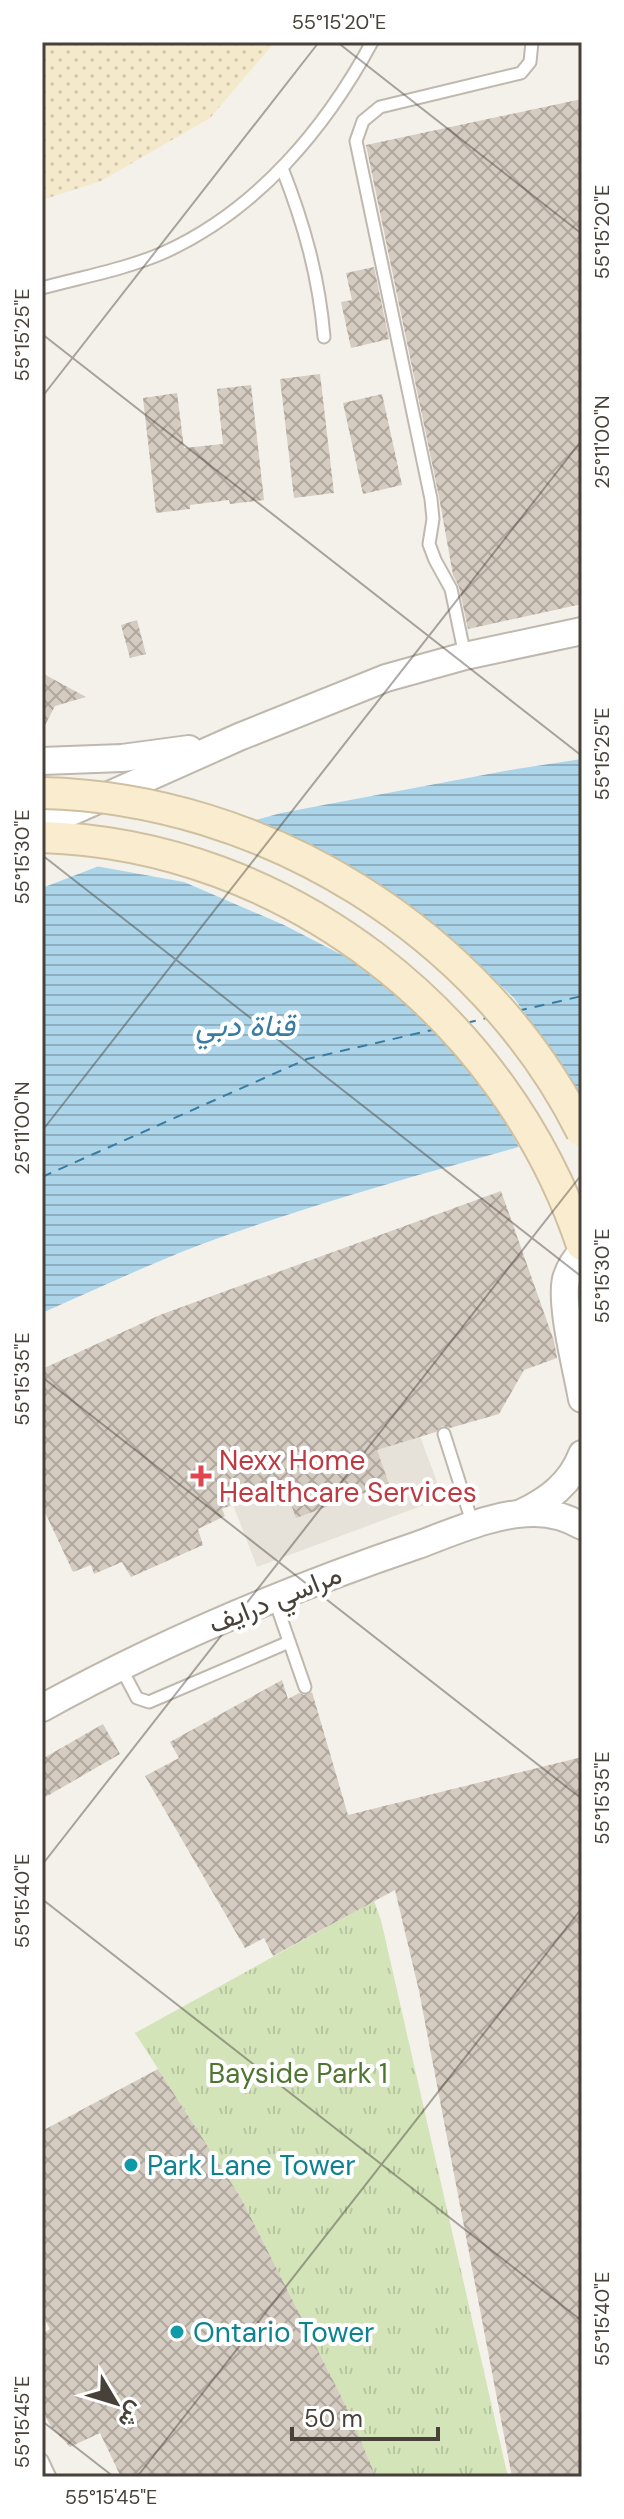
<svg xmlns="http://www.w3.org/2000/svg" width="624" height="2519" font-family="'DM Sans',Vazirmatn,sans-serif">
<defs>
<pattern id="sand-dots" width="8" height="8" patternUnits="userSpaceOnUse" patternTransform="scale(2)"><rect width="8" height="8" fill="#f4e9cb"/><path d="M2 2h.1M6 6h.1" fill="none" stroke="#d3c9af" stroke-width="1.8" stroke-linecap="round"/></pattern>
<pattern id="park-tufts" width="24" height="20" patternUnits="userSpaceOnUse" patternTransform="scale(2)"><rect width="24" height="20" fill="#d3e4b8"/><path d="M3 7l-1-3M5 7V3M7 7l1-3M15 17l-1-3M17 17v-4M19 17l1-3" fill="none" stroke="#b6c59f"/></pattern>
<pattern id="water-rules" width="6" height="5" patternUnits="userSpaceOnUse" patternTransform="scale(2)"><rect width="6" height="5" fill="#add5ea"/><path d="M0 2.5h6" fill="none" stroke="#8faebf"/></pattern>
<pattern id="building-cross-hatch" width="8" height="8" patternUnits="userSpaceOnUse" patternTransform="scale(2)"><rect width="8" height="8" fill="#d5ccc1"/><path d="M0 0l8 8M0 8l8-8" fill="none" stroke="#afa79e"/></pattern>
</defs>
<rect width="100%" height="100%" fill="#f4f1eb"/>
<!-- residential -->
<path fill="#e7e2d9" d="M 349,1246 L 443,1498 L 257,1567 L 160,1315 Z"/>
<!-- sand -->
<path fill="url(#sand-dots)" d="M 42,42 L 275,42 L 210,118 L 101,181 L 42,200 Z"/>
<!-- park -->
<path fill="url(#park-tufts)" d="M 374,1901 L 381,1920 L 508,2477 L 376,2477 L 348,2410 L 241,2198 L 135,2033 Z"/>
<!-- water -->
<path fill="url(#water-rules)" d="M 582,759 L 582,1130 C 463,1162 343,1195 227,1235 C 164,1257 103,1286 42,1313 L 42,888 L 117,859 L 281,813 L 516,769 Z"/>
<!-- pier -->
<path fill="#f4f1eb" d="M 246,819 L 329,857 L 397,898 L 458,945 L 514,998 L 561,1065 L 582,1100 L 582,1135 L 521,1151 L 499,1110 L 456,1054 L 406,1003 L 350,959 L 284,925 L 184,882 L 90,865 L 116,855 Z"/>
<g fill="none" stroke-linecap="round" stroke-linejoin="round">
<!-- ferry -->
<g stroke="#397ca2" stroke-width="2" stroke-dasharray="10 8" stroke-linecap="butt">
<path d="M 517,1011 L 582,996"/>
<path d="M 466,1023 L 487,1018"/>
<path d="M 42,1177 L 307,1059 L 432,1030"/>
</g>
</g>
<!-- building -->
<g fill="url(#building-cross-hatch)">
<path d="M 582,99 L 582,604 L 468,629 L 459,587 L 453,575 L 439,497 L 366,145 Z"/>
<path d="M 374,267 L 389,339 L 351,348 L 341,302 L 352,300 L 346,273 Z"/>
<path d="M 320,374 L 334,493 L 294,498 L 280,379 Z"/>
<path d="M 251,385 L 264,500 L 230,504 L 229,500 L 190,505 L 190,509 L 156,513 L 143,398 L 177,393 L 184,448 L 223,444 L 217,389 Z"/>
<path d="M 382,394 L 402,485 L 363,494 L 343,403 Z"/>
<path d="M 137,620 L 146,654 L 130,658 L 121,625 Z"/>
<path d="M 42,673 L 86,697 L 55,706 L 42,731 Z"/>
<path d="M 501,1191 L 554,1341 L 557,1358 L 524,1370 L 499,1414 L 450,1428 L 442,1426 L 436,1432 L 377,1450 L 389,1484 L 296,1518 L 284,1485 L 222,1509 L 225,1516 L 198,1529 L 203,1545 L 131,1577 L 122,1562 L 94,1574 L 91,1565 L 73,1572 L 42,1506 L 42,1369 L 160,1315 Z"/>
<path d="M 282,1680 L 288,1699 L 299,1693 L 304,1695 L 312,1692 L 348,1815 L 582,1757 L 582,2477 L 512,2477 L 419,1991 L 395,1890 L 273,1956 L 264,1938 L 245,1948 L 145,1776 L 179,1758 L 170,1742 Z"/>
<path d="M 103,1724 L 120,1754 L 42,1799 L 42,1759 Z"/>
<path d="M 158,2069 L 241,2198 L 348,2410 L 376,2477 L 121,2477 L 100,2433 L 70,2447 L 51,2427 L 42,2409 L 42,2334 L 50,2329 L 42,2314 L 42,2131 Z"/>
</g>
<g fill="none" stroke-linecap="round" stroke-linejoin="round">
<defs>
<g id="service">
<path d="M 282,168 C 304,224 319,277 324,337"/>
<path d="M 42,288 C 82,277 127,269 165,252 C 257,210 325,129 372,42"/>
<path d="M 465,656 L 451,589 L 435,560 L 429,544 L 433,519 L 431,499 L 356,141 L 363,121 L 380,107 L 521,73 L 530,62 L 532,42"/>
<path d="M 444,1434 L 473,1525"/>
<path d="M 274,1598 L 305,1687"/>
<path d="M 121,1668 L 137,1698 L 149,1702 L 289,1642"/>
<path d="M 42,2460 L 50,2477"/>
</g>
<g id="tertiary">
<path d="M 42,761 L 122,758 L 189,749"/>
<path d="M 42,825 L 239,737 L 386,678 L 465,656 L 582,631"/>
<path d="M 582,1252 C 575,1259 569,1269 566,1279 C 560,1306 577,1370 582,1399"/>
<path d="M 521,1513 C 549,1500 571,1483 582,1454"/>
<path d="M 42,1708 C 162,1642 288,1589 418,1545 C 453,1532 498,1512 535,1513 C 551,1513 568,1518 582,1526"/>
</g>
<path id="secondary" d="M 42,837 C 287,845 505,1015 582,1245"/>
</defs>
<!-- service casing -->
<use href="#service" stroke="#bfb8ae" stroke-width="15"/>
<!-- tertiary casing -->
<use href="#tertiary" stroke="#bfb8ae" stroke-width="30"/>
<!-- secondary casing -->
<use href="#secondary" stroke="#cfc09f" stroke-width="34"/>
<!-- service -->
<use href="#service" stroke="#fff" stroke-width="11"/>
<!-- tertiary -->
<use href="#tertiary" stroke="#fff" stroke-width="26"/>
<!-- secondary -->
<use href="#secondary" stroke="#faedcf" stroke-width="30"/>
<defs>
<path id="secondary-bridge" d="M 42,793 C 264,798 482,932 582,1132"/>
</defs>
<!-- secondary-bridge casing -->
<use href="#secondary-bridge" stroke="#cfc09f" stroke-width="34" stroke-linecap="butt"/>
<!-- secondary-bridge -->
<use href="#secondary-bridge" stroke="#faedcf" stroke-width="30"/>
</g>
<!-- ticks -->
<path fill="none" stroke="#474139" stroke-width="2" stroke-opacity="0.45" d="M 337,42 L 582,234M 42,334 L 582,756M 42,397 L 319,42M 42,855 L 582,1277M 42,1131 L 582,440M 42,1377 L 582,1799M 42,1865 L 582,1174M 42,1899 L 582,2321M 42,2421 L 114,2477M 137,2477 L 582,1908"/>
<!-- markers -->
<path fill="#e0444e" stroke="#fff" stroke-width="3" d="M197 1464h8v8h8v8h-8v8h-8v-8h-8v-8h8z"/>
<g fill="#0f9aa8" stroke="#fff" stroke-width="3">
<circle cx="131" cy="2165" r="8"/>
<circle cx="177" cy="2332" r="8"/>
</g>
<g text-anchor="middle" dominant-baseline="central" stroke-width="8" stroke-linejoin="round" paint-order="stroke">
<!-- health labels -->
<g font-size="28" fill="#be3a42" stroke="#fff" text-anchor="start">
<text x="219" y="1460">Nexx Home<tspan x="219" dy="32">Healthcare Services</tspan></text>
</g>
<!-- street labels -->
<g font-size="28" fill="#474139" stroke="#fff">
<text transform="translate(275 1599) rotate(-22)">مراسي درايف</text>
</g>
<!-- park labels -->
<g font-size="28" fill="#4f7531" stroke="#fff">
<text x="298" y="2073">Bayside Park 1</text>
</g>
<!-- culture labels -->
<g font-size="28" fill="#0d838f" stroke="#fff" text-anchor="start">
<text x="147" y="2165">Park Lane Tower</text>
<text x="193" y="2332">Ontario Tower</text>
</g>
<!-- water labels -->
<g font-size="30" font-style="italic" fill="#397ca2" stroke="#fff">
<text x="245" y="1025">قناة دبي</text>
</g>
</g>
<!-- border -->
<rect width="624" height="2519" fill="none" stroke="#ffffff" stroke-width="88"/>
<!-- north arrow -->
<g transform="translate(116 2403) rotate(128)" stroke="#ffffff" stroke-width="6" paint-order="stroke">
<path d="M0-6L14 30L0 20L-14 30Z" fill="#474139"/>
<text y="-12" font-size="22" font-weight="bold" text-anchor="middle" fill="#474139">ش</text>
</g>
<!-- scale -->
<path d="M292 2427v12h146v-12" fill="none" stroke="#474139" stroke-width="4"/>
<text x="304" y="2427" font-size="24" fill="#474139" stroke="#ffffff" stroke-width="6" paint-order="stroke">50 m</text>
<rect x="44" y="44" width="536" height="2431" fill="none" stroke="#474139" stroke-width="3"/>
<g font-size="20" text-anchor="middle" fill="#474139">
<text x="339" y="29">55°15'20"E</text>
<text transform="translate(602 232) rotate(-90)" y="7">55°15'20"E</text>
<text transform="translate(22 335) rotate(-90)" y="7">55°15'25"E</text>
<text transform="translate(602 442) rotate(-90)" y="7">25°11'00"N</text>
<text transform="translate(602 754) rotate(-90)" y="7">55°15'25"E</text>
<text transform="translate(22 857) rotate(-90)" y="7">55°15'30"E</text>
<text transform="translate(22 1128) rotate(-90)" y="7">25°11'00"N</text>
<text transform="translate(602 1276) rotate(-90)" y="7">55°15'30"E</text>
<text transform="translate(22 1379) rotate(-90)" y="7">55°15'35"E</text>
<text transform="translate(602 1798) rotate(-90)" y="7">55°15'35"E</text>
<text transform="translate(22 1901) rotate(-90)" y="7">55°15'40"E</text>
<text transform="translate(602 2319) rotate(-90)" y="7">55°15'40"E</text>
<text transform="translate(22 2422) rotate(-90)" y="7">55°15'45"E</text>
<text x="111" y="2504">55°15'45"E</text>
</g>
</svg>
